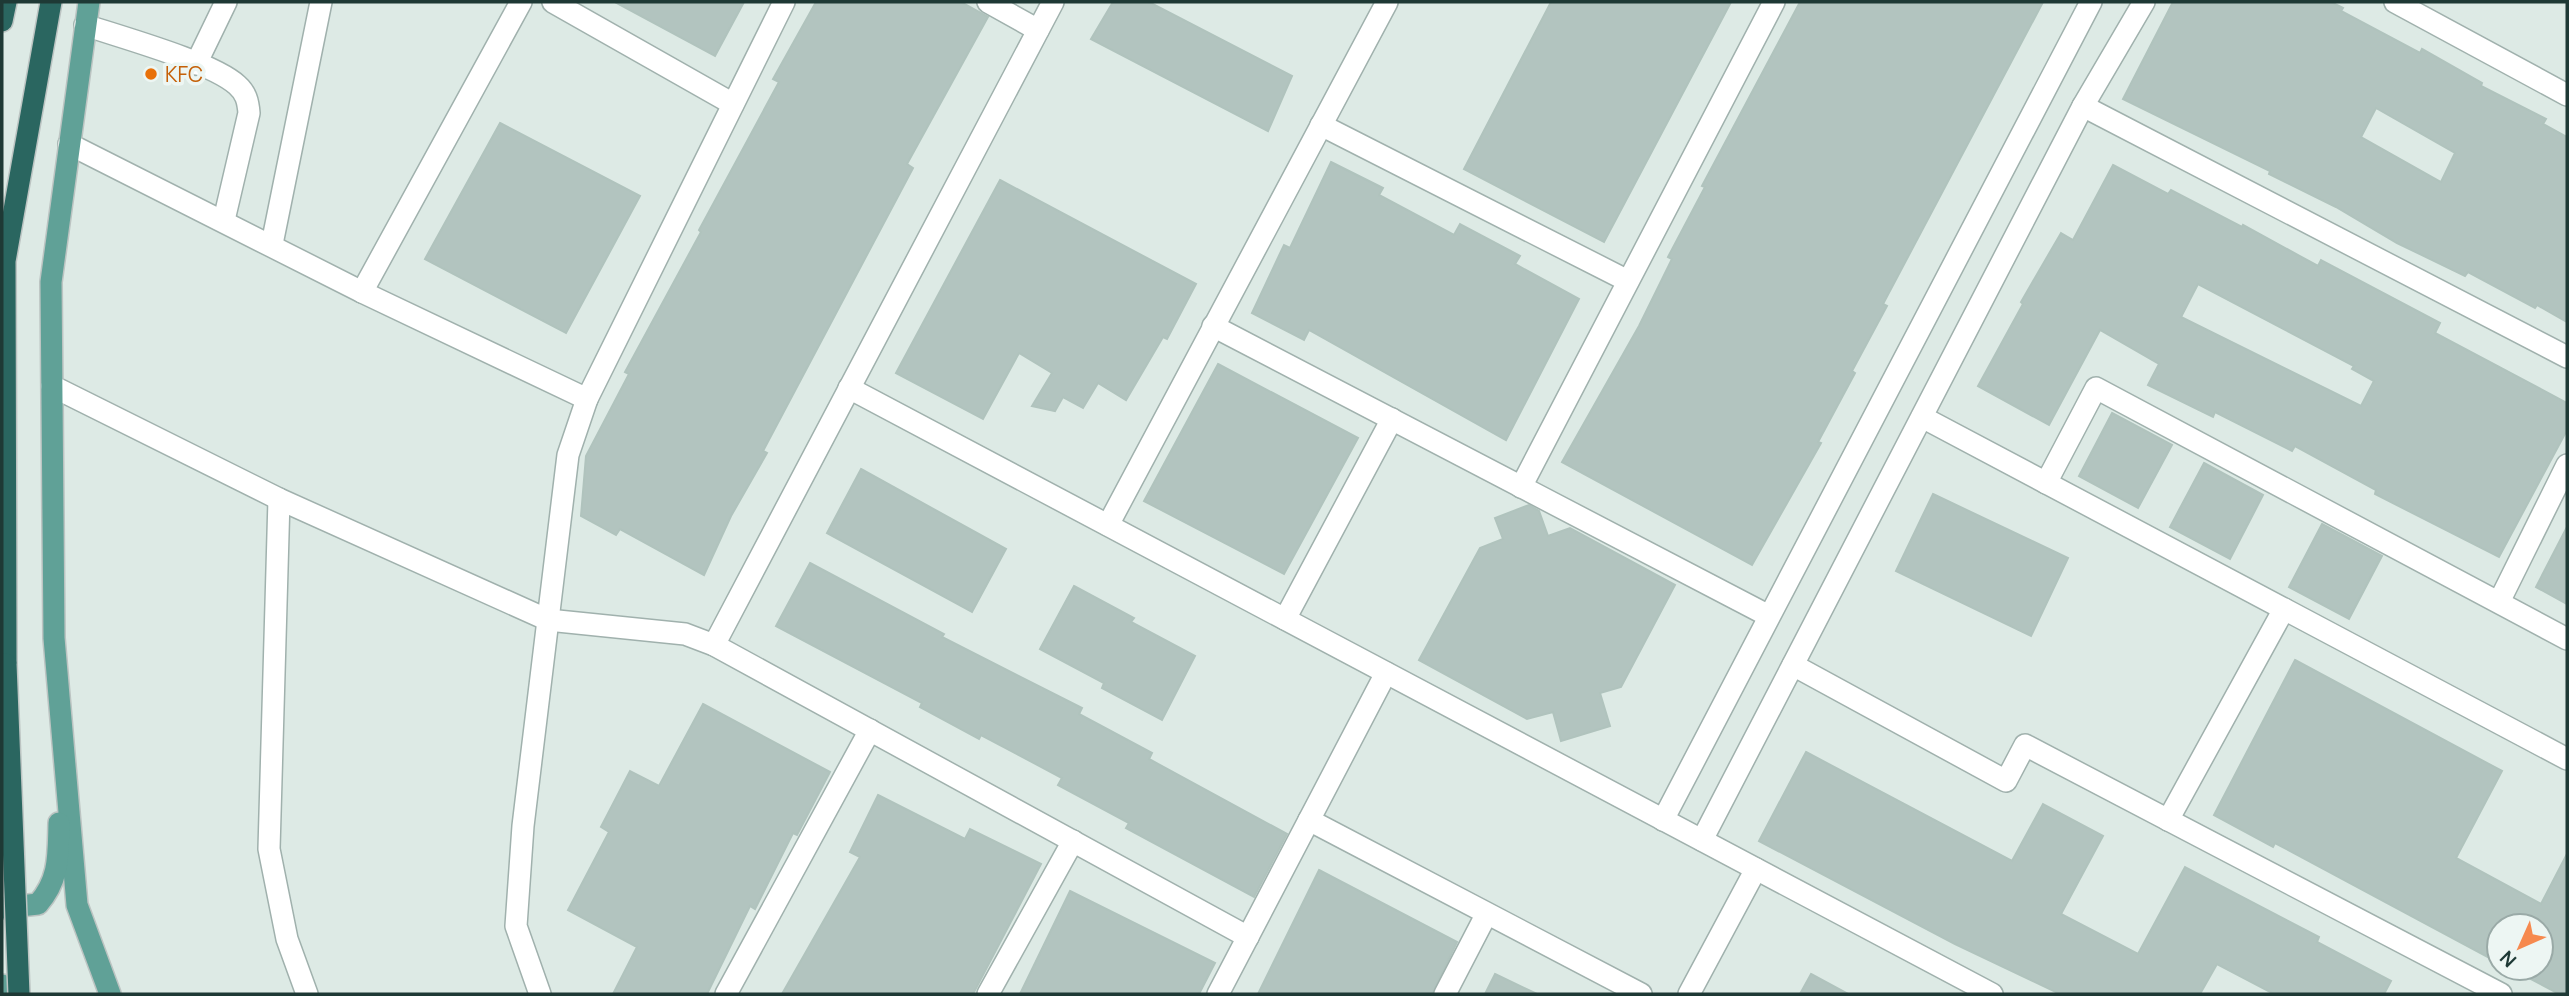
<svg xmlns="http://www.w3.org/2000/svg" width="2569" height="996" font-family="Manrope,sans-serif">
<rect width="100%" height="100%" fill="#ddeae5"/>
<!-- building -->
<g fill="#b2c4bf" stroke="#b0c3bd" stroke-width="2" fill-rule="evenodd">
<path d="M 615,2 L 744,2 L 715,56 Z"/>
<path d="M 816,2 L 961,2 L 988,17 L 907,164 L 913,168 L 763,451 L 767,453 L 731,516 L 704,575 L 620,529 L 616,535 L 581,516 L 586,456 L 629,374 L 625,372 L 701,232 L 699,230 L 779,82 L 773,79 Z"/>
<path d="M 1113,2 L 1149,2 L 1292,76 L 1268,131 L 1091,39 Z"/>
<path d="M 1551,2 L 1731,2 L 1604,242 L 1464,169 Z"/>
<path d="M 1800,2 L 2043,2 L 1883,304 L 1887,306 L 1852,371 L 1855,373 L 1818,442 L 1821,443 L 1752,565 L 1562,462 L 1639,326 L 1672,259 L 1668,257 L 1705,187 L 1702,186 Z"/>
<path d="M 2173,2 L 2331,2 L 2343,8 L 2341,11 L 2420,53 L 2422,49 L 2482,83 L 2481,86 L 2546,119 L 2543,124 L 2567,137 L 2567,322 L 2537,305 L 2535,308 L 2468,272 L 2465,276 L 2397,243 L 2336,207 L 2269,174 L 2270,171 L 2123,99 ZM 2376,108 L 2455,153 L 2441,182 L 2361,137 Z"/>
<path d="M 500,123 L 640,196 L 566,333 L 425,259 Z"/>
<path d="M 1331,162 L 1383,188 L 1379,195 L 1454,235 L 1460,224 L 1520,256 L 1515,264 L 1579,299 L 1506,440 L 1309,330 L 1304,340 L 1252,313 L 1284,245 L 1290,248 Z"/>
<path d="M 2113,165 L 2168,194 L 2171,190 L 2242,227 L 2243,225 L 2318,266 L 2321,260 L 2440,323 L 2435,333 L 2567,403 L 2567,430 L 2499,557 L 2375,494 L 2376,490 L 2295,446 L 2292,451 L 2215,412 L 2213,417 L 2148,385 L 2159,364 L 2100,330 L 2049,425 L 1978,386 L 2023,304 L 2021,302 L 2061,233 L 2073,240 ZM 2198,284 L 2354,366 L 2352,369 L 2374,381 L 2361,406 L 2181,317 Z"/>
<path d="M 1000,180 L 1196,284 L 1167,339 L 1163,337 L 1126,400 L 1098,383 L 1083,408 L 1063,397 L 1055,411 L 1032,406 L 1052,373 L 1019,353 L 983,419 L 896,373 Z"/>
<path d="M 1218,364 L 1358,438 L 1284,574 L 1144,501 Z"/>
<path d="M 2112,413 L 2172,445 L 2138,508 L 2079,476 Z"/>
<path d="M 2204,463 L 2263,495 L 2230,559 L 2170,527 Z"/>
<path d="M 861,469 L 1006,549 L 972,612 L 827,533 Z"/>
<path d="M 1933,494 L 2068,558 L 2031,636 L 1896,571 Z"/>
<path d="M 1529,505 L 1539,511 L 1548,536 L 1570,528 L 1675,585 L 1621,687 L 1600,693 L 1610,726 L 1561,741 L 1553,712 L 1527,719 L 1419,660 L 1480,548 L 1503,539 L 1495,518 Z"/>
<path d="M 2322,524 L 2382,556 L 2349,619 L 2289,587 Z"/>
<path d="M 2567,527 L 2567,604 L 2536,587 Z"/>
<path d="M 810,563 L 944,634 L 942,637 L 1082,708 L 1079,714 L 1152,753 L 1149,759 L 1287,834 L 1254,897 L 1126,828 L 1129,823 L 1058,785 L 1062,778 L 981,735 L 979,739 L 920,707 L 922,703 L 776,626 Z"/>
<path d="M 1074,586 L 1134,618 L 1131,622 L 1195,656 L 1162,720 L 1102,688 L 1104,683 L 1040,649 Z"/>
<path d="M 2295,660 L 2502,771 L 2456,858 L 2541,904 L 2567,854 L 2567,994 L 2559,994 L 2510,968 L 2541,968 L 2541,926 L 2499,926 L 2499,963 L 2275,843 L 2273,847 L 2214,815 Z"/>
<path d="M 703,704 L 830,772 L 797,835 L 793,833 L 755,909 L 750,906 L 707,994 L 613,994 L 637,947 L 568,910 L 609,832 L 601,827 L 630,771 L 659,786 Z"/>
<path d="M 1806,752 L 2012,861 L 2043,804 L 2103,836 L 2061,914 L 2138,954 L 2185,867 L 2319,937 L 2317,942 L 2391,981 L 2384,994 L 2274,994 L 2217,964 L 2200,994 L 2060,994 L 1955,944 L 1759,841 Z"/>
<path d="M 878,795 L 965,839 L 970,829 L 1041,864 L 973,994 L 782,994 L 860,857 L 850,852 Z"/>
<path d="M 1319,870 L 1457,942 L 1432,994 L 1258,994 Z"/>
<path d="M 1070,891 L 1215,963 L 1199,994 L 1020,994 Z"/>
<path d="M 1495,974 L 1537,994 L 1485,994 Z"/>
<path d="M 1811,974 L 1848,994 L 1800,994 Z"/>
</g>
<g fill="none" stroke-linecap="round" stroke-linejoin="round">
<defs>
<g id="minor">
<path d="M 553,2 L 733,104"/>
<path d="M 988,2 L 1038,30"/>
<path d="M 2395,2 L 2567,95"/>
<path d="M 85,25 C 120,37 212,62 237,85 C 246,93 248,101 249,113 L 224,220"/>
<path d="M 196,64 L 226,2"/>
<path d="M 2083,106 L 2567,357"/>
<path d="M 1321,125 L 1628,281"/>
<path d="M 69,144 L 362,292 L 587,399"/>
<path d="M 272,244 L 321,2"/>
<path d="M 362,292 L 521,2"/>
<path d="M 1213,326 L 1769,616"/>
<path d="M 52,386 L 279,499 L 548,620 L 685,634 L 714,645 L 1248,937"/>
<path d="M 849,388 L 1992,994"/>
<path d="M 1922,417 L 2567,759"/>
<path d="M 2046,483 L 2096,388 L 2567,639"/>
<path d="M 1521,487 L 1774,2"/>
<path d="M 279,499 L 269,849 L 287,939 L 307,994"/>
<path d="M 1108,525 L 1387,2"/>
<path d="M 2499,602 L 2567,465"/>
<path d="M 1285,619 L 1392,419"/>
<path d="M 714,645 L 1053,2"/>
<path d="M 1793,665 L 2006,781 L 2025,745 L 2501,994"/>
<path d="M 1309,820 L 1641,994"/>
<path d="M 1663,820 L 2091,2"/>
<path d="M 2168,820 L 2284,609"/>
<path d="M 1702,840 L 2083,106 L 2144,2"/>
<path d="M 540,994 L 516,926 L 523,826 L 568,455 L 587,399 L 784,2"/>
<path d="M 726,994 L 870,730"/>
<path d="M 988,994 L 1073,841"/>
<path d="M 1218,994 L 1386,673"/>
<path d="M 1445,994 L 1486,915"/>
<path d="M 1689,994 L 1756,869"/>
</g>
<g id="major">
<path d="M 89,2 L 51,282 L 54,638 L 77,905 L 110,994"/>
<path d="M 2,908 L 38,904 C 60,879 58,855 59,823"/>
<path d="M 2,985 L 14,994"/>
</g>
<g id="highway">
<path d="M 2,21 L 6,2"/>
<path d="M 6,664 L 5,261 L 51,2"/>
</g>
</defs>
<!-- minor casing -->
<use href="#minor" stroke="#a0b1ad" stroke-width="24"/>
<!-- major casing -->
<use href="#major" stroke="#bcc4c2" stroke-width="24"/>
<!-- highway casing -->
<use href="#highway" stroke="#bcc4c2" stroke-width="24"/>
<!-- minor -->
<use href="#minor" stroke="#fff" stroke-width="21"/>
<!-- major -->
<use href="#major" stroke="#60a197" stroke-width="21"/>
<!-- highway -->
<use href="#highway" stroke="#2a6660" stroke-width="21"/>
<defs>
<path id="highway-bridge" d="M 6,664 L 19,994"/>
</defs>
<!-- highway-bridge casing -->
<use href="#highway-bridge" stroke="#bcc4c2" stroke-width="24" stroke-linecap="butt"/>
<!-- highway-bridge -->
<use href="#highway-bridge" stroke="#2a6660" stroke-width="21"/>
</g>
<!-- markers -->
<circle fill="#e8710a" stroke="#edf6f3" stroke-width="2.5" cx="151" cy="74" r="7"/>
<g text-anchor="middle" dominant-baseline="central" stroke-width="7" stroke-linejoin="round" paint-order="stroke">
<!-- food labels -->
<g font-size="21" fill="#c56008" stroke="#edf6f3" text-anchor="start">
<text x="165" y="74">KFC</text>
</g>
</g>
<!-- border -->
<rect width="2569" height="996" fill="none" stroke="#1e3935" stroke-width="7"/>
<!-- north arrow -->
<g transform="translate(2520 947) rotate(225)"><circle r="33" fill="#edf6f3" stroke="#9aaaa7" stroke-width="2"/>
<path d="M0-5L12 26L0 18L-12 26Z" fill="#f6894e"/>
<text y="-10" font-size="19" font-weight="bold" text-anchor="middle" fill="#1e3935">N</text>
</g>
</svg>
